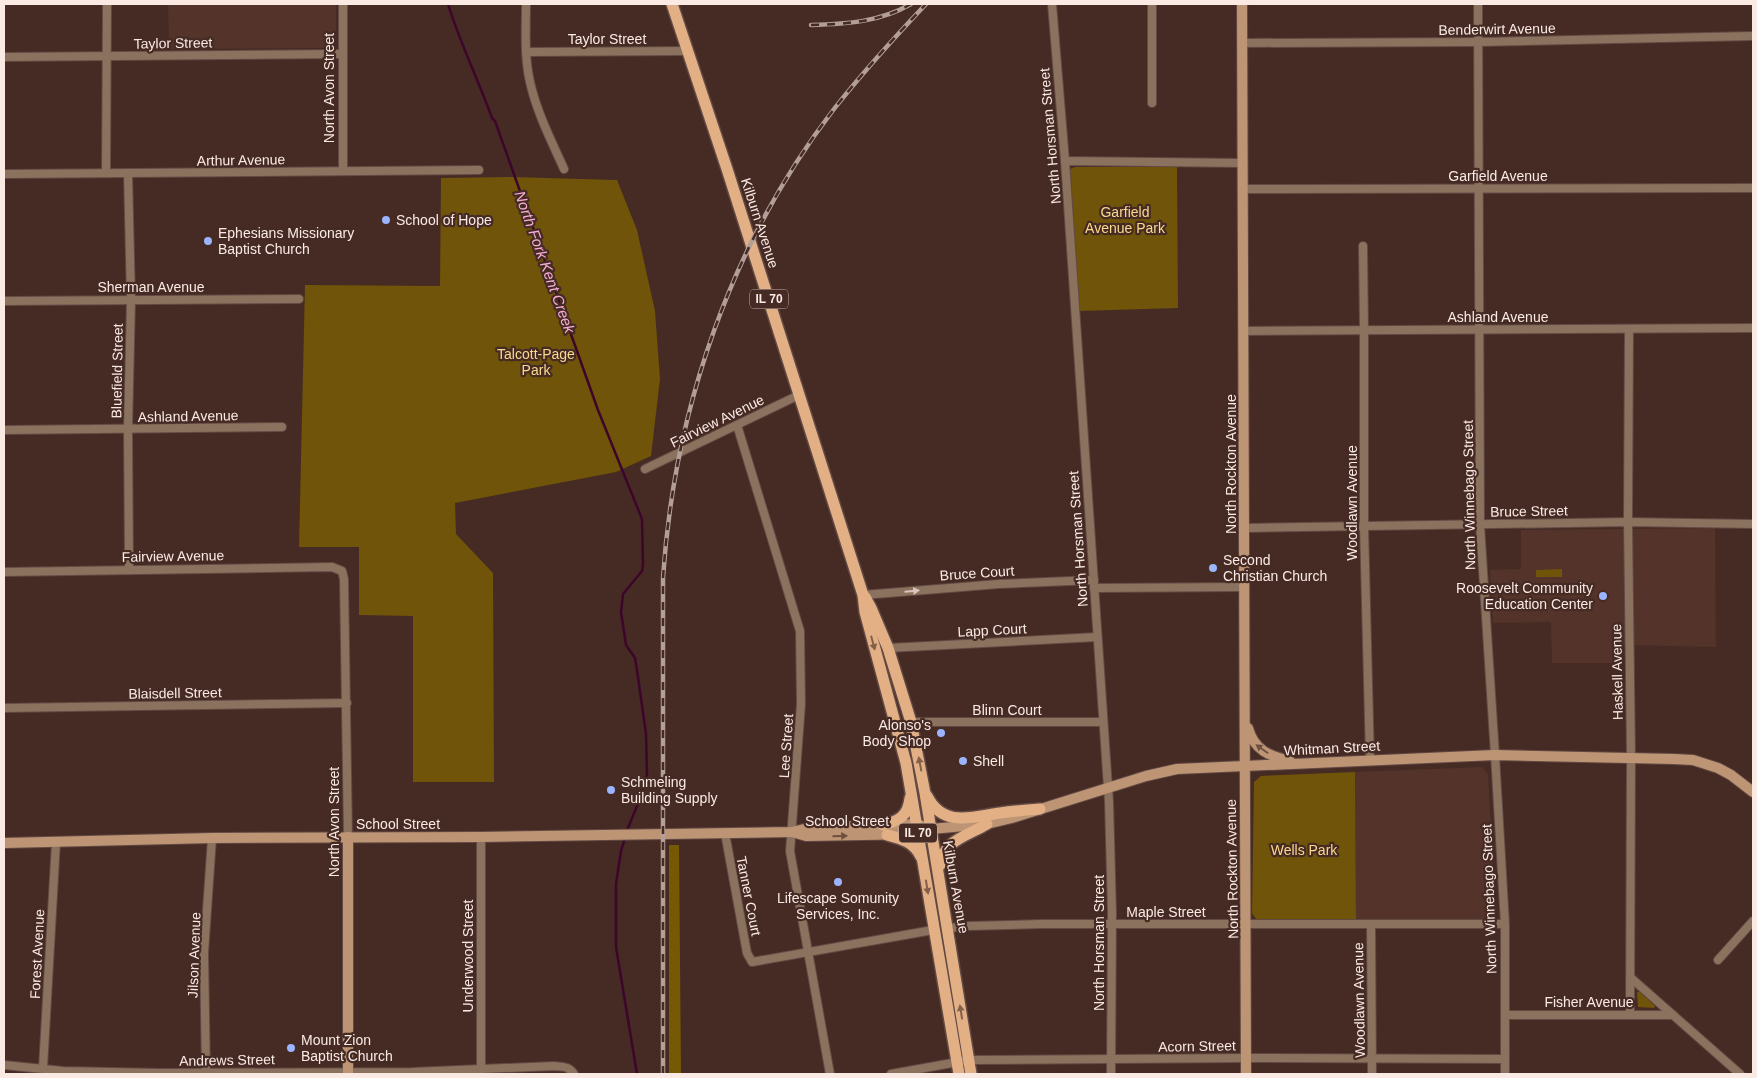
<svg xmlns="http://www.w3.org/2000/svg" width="1757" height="1078" font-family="Arial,sans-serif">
<rect width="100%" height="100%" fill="#452b24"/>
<!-- built -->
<g fill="#53332a">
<path d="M 168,4 L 336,4 L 336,42 L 331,48 L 169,49 Z"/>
<path d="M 1715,528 L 1716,647 L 1622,645 L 1622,663 L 1552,663 L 1551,622 L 1493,623 L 1490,570 L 1521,569 L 1521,530 Z"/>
<path d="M 1482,767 L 1488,774 L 1496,919 L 1356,920 L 1355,772 Z"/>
</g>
<!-- green -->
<g fill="#6f5409">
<path d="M 1075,167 L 1177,167 L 1178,308 L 1079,311 L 1069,173 L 1070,169 Z"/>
<path d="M 512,177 L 617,180 L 637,230 L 655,311 L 660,379 L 651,456 L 616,472 L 455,503 L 456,534 L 493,573 L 494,782 L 413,782 L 413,616 L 359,615 L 359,547 L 299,547 L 305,285 L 440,286 L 441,178 Z"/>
<path d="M 1562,569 L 1562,577 L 1536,577 L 1536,570 Z"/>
<path d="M 1355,772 L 1356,920 L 1256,919 L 1252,913 L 1254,782 L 1261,776 Z"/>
<path d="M 1637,992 L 1640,992 L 1655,1006 L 1654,1008 L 1638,1007 Z"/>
</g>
<!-- forest -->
<path fill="#765905" d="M 669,845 L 679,845 L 681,1074 L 669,1074 Z"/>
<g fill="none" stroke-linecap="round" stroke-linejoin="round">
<!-- stream -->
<g stroke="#3e052b" stroke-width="2.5">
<path d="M 448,4 C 460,43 478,79 492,118 L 495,121 L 598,410 L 642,519 L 643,565 L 642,571 L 623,594 L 621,612 L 626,645 L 635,658 L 637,670 L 646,734 L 647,774 L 641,796 L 626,833"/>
<path d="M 625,838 L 621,851 L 616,884 L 616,947 L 637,1074"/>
</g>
<defs>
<g id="street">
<path d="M 343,4 L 343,171"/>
<path d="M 526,4 C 526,29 524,56 530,82 C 537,113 551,140 564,169"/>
<path d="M 1052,4 L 1065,161 L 1109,802 L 1112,913 L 1111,1074"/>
<path d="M 1152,4 L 1152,103"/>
<path d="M 1478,4 L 1480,525 L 1495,755 L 1505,924 L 1505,1074"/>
<path d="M 1242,43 L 1479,42 L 1753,36"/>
<path d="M 526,52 L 687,51"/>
<path d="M 4,57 L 343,54"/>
<path d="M 1065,161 L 1242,163"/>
<path d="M 106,173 L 107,4"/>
<path d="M 4,174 L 479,170"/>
<path d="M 128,174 L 131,300 L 128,429 L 129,569"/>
<path d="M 1243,189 L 1753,188"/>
<path d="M 1363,246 L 1364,330 L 1364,526 L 1370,760"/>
<path d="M 4,301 L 299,299"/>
<path d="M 1629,329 L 1628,522 L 1631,757 L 1630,1015"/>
<path d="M 1244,331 L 1753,328"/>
<path d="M 737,425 L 800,631 L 801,704 L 790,851 L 830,1074"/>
<path d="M 4,430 L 282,427"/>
<path d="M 645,469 L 799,395"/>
<path d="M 1245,528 L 1628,522 L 1753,524"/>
<path d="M 4,572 L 332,567 L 342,571 L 344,579 L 348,837"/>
<path d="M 1094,588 L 1244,587"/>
<path d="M 863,595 L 999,584 L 1094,580"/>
<path d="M 888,648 L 1097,637"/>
<path d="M 4,708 L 347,703"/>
<path d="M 911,722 L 1103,722"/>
<path d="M 725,833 L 747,953 L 752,962 L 933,930"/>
<path d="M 481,837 L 481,1074"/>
<path d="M 1371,924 L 1372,1074"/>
<path d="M 948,928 L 968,926 L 1041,924 L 1505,924"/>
<path d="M 1718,960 L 1753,921"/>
<path d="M 1631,978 L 1740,1074"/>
<path d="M 1505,1015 L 1673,1015"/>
<path d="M 4,1065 L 63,1071 L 160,1073 L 412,1072 L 554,1066 C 563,1067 569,1066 574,1074"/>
<path d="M 43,1068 L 56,842"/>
<path d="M 206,1073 L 204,953 L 212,838"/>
<path d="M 891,1074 L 969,1060 L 1246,1058 L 1505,1059"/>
</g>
<g id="secondary">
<path d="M 1242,4 L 1246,1074"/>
<path d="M 1248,728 C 1254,750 1269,756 1290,761"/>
<path d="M 792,832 L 806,836 L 919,834 L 925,832"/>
<path d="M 4,843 L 212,838 L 481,837 L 792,832 L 808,828 L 917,824 L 931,829 L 987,824 L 1012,818 L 1146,776 L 1177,769 L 1495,755 L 1674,759 L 1693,760 L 1718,768 L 1731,775 L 1753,792"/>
<path d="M 348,1074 L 348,837"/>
</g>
<g id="primary">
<path d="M 672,4 L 727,169 L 863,595 L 865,612 L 906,763 L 959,1074"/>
<path d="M 865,597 L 871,608 L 888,648 L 911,722 L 925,793 L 971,1074"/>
<path d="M 927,796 C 943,828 972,817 1000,813 C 1014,811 1027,810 1040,809"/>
<path d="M 883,825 C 899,821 908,816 910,798"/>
<path d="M 887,835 C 902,839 914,842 921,857"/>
<path d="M 940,865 C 944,840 967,836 987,824"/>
</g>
</defs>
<!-- street casing -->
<use href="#street" stroke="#624943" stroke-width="10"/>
<!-- secondary casing -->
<use href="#secondary" stroke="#624943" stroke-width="12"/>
<!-- primary casing -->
<use href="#primary" stroke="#624943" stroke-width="14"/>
<!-- street -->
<use href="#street" stroke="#8b725e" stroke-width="8"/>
<!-- secondary -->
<use href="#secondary" stroke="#bd9575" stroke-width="10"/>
<!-- primary -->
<use href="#primary" stroke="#e3b086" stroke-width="11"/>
<defs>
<g id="rail">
<path d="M 811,25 C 847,24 880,22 911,4"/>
<path d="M 663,1074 L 663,578 C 674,410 731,243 834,109 C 863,72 894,38 926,4"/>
</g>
</defs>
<!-- rail casing -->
<use href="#rail" stroke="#b39e98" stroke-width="4.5"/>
<!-- rail -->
<use href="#rail" stroke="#452b24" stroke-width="2.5" stroke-dasharray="8" stroke-linecap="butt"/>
</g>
<!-- one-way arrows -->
<defs><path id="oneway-solid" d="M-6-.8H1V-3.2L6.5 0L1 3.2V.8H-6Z" transform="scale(1.25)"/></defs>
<use fill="#d9c5bc" href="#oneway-solid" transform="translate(912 591) rotate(-5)"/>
<g fill="#84604b">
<use href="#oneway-solid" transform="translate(873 643) rotate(75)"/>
<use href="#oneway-solid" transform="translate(920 764) rotate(-101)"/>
<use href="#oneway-solid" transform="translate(927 887) rotate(81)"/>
<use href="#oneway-solid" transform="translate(961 1012) rotate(-99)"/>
</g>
<g fill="#6f5040">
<use href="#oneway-solid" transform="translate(1262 749) rotate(-145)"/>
<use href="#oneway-solid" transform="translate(840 836) rotate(-1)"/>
</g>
<!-- markers -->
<g fill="#9bb4fd" stroke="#452b24" stroke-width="2">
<circle cx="386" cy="220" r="5"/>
<circle cx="208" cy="241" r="5"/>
<circle cx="1213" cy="568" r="5"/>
<circle cx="1603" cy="596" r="5"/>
<circle cx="941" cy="733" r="5"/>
<circle cx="963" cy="761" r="5"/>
<circle cx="611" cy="790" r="5"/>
<circle cx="838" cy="882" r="5"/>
<circle cx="291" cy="1048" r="5"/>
</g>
<g text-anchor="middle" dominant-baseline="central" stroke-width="4.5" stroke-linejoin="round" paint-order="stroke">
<!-- shield labels -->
<g fill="#452b24" stroke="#c4b0aa" stroke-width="1">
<rect x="750" y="289.5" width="38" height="19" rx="4"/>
<rect x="899" y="823.5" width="38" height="19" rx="4"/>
</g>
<g font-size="12" font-weight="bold" fill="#fbe9e4">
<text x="769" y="299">IL 70</text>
<text x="918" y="833">IL 70</text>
</g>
<!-- street labels -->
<g font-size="14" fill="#fbe9e4" stroke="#452b24">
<text transform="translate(1497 29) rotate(-1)">Benderwirt Avenue</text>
<text x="607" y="39">Taylor Street</text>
<text transform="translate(173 43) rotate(-1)">Taylor Street</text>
<text transform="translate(329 88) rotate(-90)">North Avon Street</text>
<text transform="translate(1050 136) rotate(-95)">North Horsman Street</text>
<text transform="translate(241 160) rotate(-1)">Arthur Avenue</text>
<text x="1498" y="176">Garfield Avenue</text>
<text transform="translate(760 223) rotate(72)">Kilburn Avenue</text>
<text x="151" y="287">Sherman Avenue</text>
<text x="1498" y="317">Ashland Avenue</text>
<text transform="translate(117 371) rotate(-89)">Bluefield Street</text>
<text transform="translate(188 416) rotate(-1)">Ashland Avenue</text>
<text transform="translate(717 421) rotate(-26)">Fairview Avenue</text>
<text transform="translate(1231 464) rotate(-90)">North Rockton Avenue</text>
<text transform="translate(1469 495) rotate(-91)">North Winnebago Street</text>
<text transform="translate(1352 503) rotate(-90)">Woodlawn Avenue</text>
<text transform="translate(1529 511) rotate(-1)">Bruce Street</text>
<text transform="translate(1078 539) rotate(-94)">North Horsman Street</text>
<text transform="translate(173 556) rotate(-1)">Fairview Avenue</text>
<text transform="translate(977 573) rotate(-4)">Bruce Court</text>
<text transform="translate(992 630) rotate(-3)">Lapp Court</text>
<text transform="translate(1617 672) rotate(-91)">Haskell Avenue</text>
<text transform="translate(175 693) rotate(-1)">Blaisdell Street</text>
<text x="1007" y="710">Blinn Court</text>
<text transform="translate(786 746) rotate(-86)">Lee Street</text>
<text transform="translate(1332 748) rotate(-3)">Whitman Street</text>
<text x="847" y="821">School Street</text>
<text transform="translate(334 822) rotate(-90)">North Avon Street</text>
<text x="398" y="824">School Street</text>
<text transform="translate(1232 869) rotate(-91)">North Rockton Avenue</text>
<text transform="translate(956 887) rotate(80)">Kilburn Avenue</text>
<text transform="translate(749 896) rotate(79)">Tanner Court</text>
<text transform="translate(1489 899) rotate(-92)">North Winnebago Street</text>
<text x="1166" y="912">Maple Street</text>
<text transform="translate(1099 943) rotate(-90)">North Horsman Street</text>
<text transform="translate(37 954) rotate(-87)">Forest Avenue</text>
<text transform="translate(194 955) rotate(-88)">Jilson Avenue</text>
<text transform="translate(468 956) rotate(-90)">Underwood Street</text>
<text transform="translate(1359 1000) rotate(-91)">Woodlawn Avenue</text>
<text x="1589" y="1002">Fisher Avenue</text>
<text transform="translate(1197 1046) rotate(-1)">Acorn Street</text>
<text transform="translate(227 1060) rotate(-1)">Andrews Street</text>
</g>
<!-- park labels -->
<g font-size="14" fill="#fad88d" stroke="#452b24">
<text x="1125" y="212">Garfield<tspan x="1125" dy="16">Avenue Park</tspan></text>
<text x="536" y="354">Talcott-Page<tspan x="536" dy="16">Park</tspan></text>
<text x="1304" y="850">Wells Park</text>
</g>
<!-- poi labels -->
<g font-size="14" fill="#fbe9e4" stroke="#452b24" text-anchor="start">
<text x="396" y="220">School of Hope</text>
<text x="218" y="233">Ephesians Missionary<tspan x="218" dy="16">Baptist Church</tspan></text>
<text x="1223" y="560">Second<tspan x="1223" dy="16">Christian Church</tspan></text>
<text x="1593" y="588" text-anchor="end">Roosevelt Community<tspan x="1593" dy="16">Education Center</tspan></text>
<text x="931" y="725" text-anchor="end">Alonso's<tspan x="931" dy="16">Body Shop</tspan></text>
<text x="973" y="761">Shell</text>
<text x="621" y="782">Schmeling<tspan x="621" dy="16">Building Supply</tspan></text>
<text x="838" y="898" text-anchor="middle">Lifescape Somunity<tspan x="838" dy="16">Services, Inc.</tspan></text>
<text x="301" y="1040">Mount Zion<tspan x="301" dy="16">Baptist Church</tspan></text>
</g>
<!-- water labels -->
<g font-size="15" font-style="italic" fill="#f8aed7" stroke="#452b24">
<text transform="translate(545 262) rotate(70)">North Fork Kent Creek</text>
</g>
</g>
<!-- border -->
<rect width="1757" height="1078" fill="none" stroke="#fbe9e4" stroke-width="10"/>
</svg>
